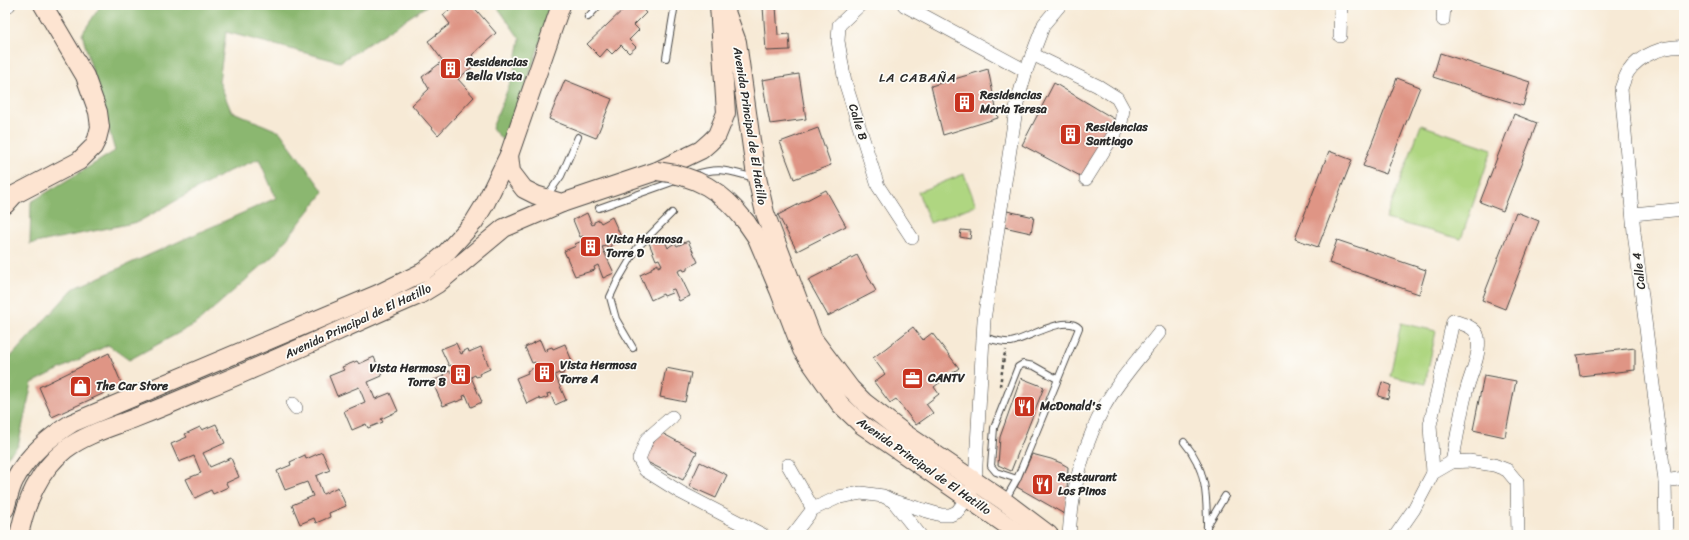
<svg xmlns="http://www.w3.org/2000/svg" width="1689" height="540" font-family="Sriracha,sans-serif">
<rect width="100%" height="100%" fill="#fdfcf7"/>
<filter id="ink" filterUnits="userSpaceOnUse"><feTurbulence type="fractalNoise" baseFrequency=".025" numOctaves="2"/><feDisplacementMap in="SourceGraphic" scale="8" xChannelSelector="R" yChannelSelector="G"/><feConvolveMatrix kernelMatrix="1 2 1 2 8 2 1 2 1" color-interpolation-filters="sRGB"/></filter>
<filter id="wash" filterUnits="userSpaceOnUse"><feTurbulence type="fractalNoise" baseFrequency=".012" numOctaves="4" result="noise"/><feDisplacementMap in="SourceGraphic" scale="16" xChannelSelector="R" yChannelSelector="G"/><feGaussianBlur stdDeviation="0.9" result="paint"/><feColorMatrix in="noise" values="0 0 0 0 0 0 0 0 0 0 0 0 0 0 0 0 0 1.4 0 .05"/><feComposite in="paint" operator="in"/></filter>
<g filter="url(#wash)">
<rect width="100%" height="100%" fill="#f7ead6"/>
<!-- green -->
<g fill="#afd681" stroke="#6d8056">
<path d="M 1421,125 L 1492,149 L 1461,239 L 1386,219 Z"/>
<path d="M 964,174 L 976,205 L 930,223 L 918,192 Z"/>
<path d="M 1401,323 L 1436,331 L 1425,384 L 1390,376 Z"/>
</g>
<!-- forest -->
<g fill="#8bb76f" stroke="#5b714d">
<path d="M 101,5 L 428,5 L 340,62 L 226,32 L 219,81 L 231,111 L 280,132 L 324,192 L 274,255 L 197,323 L 129,360 L 108,345 L 32,383 L 18,446 L 5,459 L 6,362 L 73,289 L 276,198 L 259,159 L 229,171 L 138,222 L 30,244 L 31,202 L 115,151 L 82,34 Z"/>
<path d="M 496,5 L 553,5 L 506,144 L 492,128 L 513,76 L 520,39 Z"/>
</g>
<g id="blocks">
<!-- building -->
<g fill="#df9585">
<path d="M 455,5 L 472,5 L 496,33 L 472,55 L 478,62 L 458,79 L 474,97 L 438,135 L 412,105 L 429,89 L 422,77 L 443,61 L 428,41 L 450,24 L 443,15 Z"/>
<path d="M 628,5 L 639,5 L 646,13 L 634,25 L 639,30 L 629,40 L 636,47 L 629,53 L 621,45 L 612,54 L 607,49 L 600,57 L 587,44 Z"/>
<path d="M 763,6 L 776,6 L 778,35 L 789,34 L 790,50 L 766,51 Z"/>
<path d="M 1440,53 L 1530,82 L 1523,106 L 1433,77 Z"/>
<path d="M 988,69 L 998,118 L 943,135 L 931,86 Z"/>
<path d="M 799,74 L 806,119 L 770,124 L 762,80 Z"/>
<path d="M 1397,78 L 1420,87 L 1386,174 L 1363,166 Z"/>
<path d="M 565,80 L 612,99 L 596,138 L 549,119 Z"/>
<path d="M 1054,83 L 1121,123 L 1086,179 L 1022,145 Z"/>
<path d="M 1514,114 L 1537,123 L 1503,211 L 1480,202 Z"/>
<path d="M 818,128 L 831,165 L 794,179 L 780,142 Z"/>
<path d="M 1329,151 L 1352,160 L 1318,247 L 1295,239 Z"/>
<path d="M 826,190 L 846,226 L 797,251 L 778,215 Z"/>
<path d="M 1007,211 L 1034,217 L 1031,233 L 1004,227 Z"/>
<path d="M 1516,212 L 1539,221 L 1505,309 L 1482,300 Z"/>
<path d="M 587,213 L 592,225 L 594,224 L 594,222 L 599,220 L 601,223 L 612,217 L 622,239 L 611,244 L 611,246 L 608,248 L 607,246 L 602,247 L 614,273 L 603,278 L 598,265 L 594,267 L 595,270 L 575,276 L 564,251 L 576,246 L 575,244 L 582,241 L 583,243 L 586,242 L 583,236 L 580,237 L 573,220 Z"/>
<path d="M 961,230 L 971,231 L 970,239 L 960,237 Z"/>
<path d="M 663,237 L 668,248 L 670,246 L 675,243 L 677,246 L 688,241 L 698,262 L 687,268 L 687,270 L 684,271 L 683,269 L 678,271 L 690,296 L 679,301 L 674,289 L 670,290 L 672,293 L 664,296 L 663,294 L 651,300 L 640,275 L 651,270 L 651,268 L 658,264 L 658,267 L 662,265 L 659,259 L 656,260 L 649,243 Z"/>
<path d="M 1337,240 L 1426,270 L 1419,294 L 1329,263 Z"/>
<path d="M 857,255 L 876,291 L 828,316 L 808,280 Z"/>
<path d="M 913,327 L 923,340 L 932,333 L 959,368 L 934,387 L 939,394 L 926,404 L 933,413 L 916,425 L 896,399 L 890,403 L 874,382 L 885,374 L 873,358 Z"/>
<path d="M 540,340 L 545,352 L 547,351 L 546,349 L 552,347 L 553,349 L 565,344 L 574,366 L 563,371 L 564,373 L 560,375 L 559,373 L 555,375 L 566,400 L 555,405 L 550,393 L 547,394 L 548,397 L 540,400 L 539,398 L 527,404 L 516,378 L 528,373 L 527,371 L 534,368 L 535,370 L 538,369 L 535,362 L 532,363 L 525,347 Z"/>
<path d="M 456,343 L 461,354 L 463,353 L 462,352 L 468,349 L 469,352 L 481,347 L 490,369 L 479,374 L 480,376 L 476,377 L 475,375 L 471,377 L 482,402 L 471,407 L 466,395 L 463,396 L 464,399 L 456,402 L 456,401 L 443,406 L 432,381 L 444,376 L 443,374 L 450,371 L 451,373 L 454,372 L 451,365 L 449,366 L 441,349 Z"/>
<path d="M 1635,348 L 1635,370 L 1580,376 L 1577,355 Z"/>
<path d="M 109,353 L 122,385 L 52,417 L 39,387 Z"/>
<path d="M 374,357 L 382,376 L 368,382 L 375,399 L 390,393 L 398,411 L 381,419 L 383,422 L 368,428 L 366,424 L 352,430 L 344,411 L 365,402 L 359,387 L 337,396 L 329,376 L 344,370 L 342,367 L 357,361 L 359,364 Z"/>
<path d="M 666,368 L 691,373 L 685,402 L 660,397 Z"/>
<path d="M 1484,375 L 1516,381 L 1505,437 L 1473,430 Z"/>
<path d="M 1021,378 L 1044,387 L 1011,471 L 998,465 L 1000,437 Z"/>
<path d="M 1382,382 L 1391,385 L 1388,399 L 1378,396 Z"/>
<path d="M 216,424 L 225,443 L 203,453 L 210,467 L 231,458 L 239,477 L 226,483 L 228,487 L 213,494 L 211,490 L 195,498 L 186,479 L 201,473 L 194,456 L 179,462 L 171,444 L 187,437 L 185,434 L 200,427 L 202,430 Z"/>
<path d="M 660,432 L 697,452 L 683,480 L 643,460 Z"/>
<path d="M 322,452 L 330,470 L 316,476 L 323,494 L 338,487 L 346,506 L 329,513 L 330,517 L 316,523 L 314,518 L 300,524 L 292,505 L 313,496 L 307,482 L 285,490 L 277,471 L 291,465 L 290,462 L 305,455 L 306,459 Z"/>
<path d="M 1032,454 L 1051,459 L 1061,463 L 1068,467 L 1066,515 L 1017,487 Z"/>
<path d="M 700,462 L 727,475 L 716,498 L 689,486 Z"/>
</g>
</g>
</g>
<g filter="url(#ink)">
<use href="#blocks" fill-opacity="0" stroke="#4a4845" stroke-width="1"/>
<g fill="none" stroke-linecap="round" stroke-linejoin="round">
<defs>
<g id="lane">
<path d="M 588,17 L 599,5"/>
<path d="M 666,58 L 674,10 L 673,5"/>
<path d="M 693,175 C 720,166 728,171 755,178"/>
<path d="M 546,197 L 561,176 L 578,137"/>
<path d="M 599,208 L 678,180"/>
<path d="M 983,337 C 991,339 1003,343 1011,342 C 1027,339 1066,314 1079,328 L 1017,479 L 1005,500"/>
<path d="M 633,348 L 616,319 L 610,297 L 617,282 L 637,248 L 672,213"/>
<path d="M 1184,442 C 1208,470 1207,500 1207,535"/>
<path d="M 1017,479 L 996,472 L 991,466 L 994,428 L 1018,367 L 1023,364 L 1034,366 L 1057,379"/>
<path d="M 1207,526 L 1225,496"/>
</g>
<g id="street">
<path d="M 860,5 L 839,25 L 838,41 L 845,82 L 878,186 L 912,238"/>
<path d="M 904,5 L 1026,71"/>
<path d="M 5,8 L 9,5"/>
<path d="M 1443,20 L 1444,5"/>
<path d="M 1340,36 L 1341,5"/>
<path d="M 1032,54 L 1098,86 L 1117,98 L 1123,109 L 1121,123 L 1086,179"/>
<path d="M 1633,214 L 1684,209"/>
<path d="M 293,404 L 296,408"/>
<path d="M 672,417 L 647,439 L 639,459 L 645,470 L 680,492 L 763,535"/>
<path d="M 788,465 L 813,509"/>
<path d="M 1433,473 L 1430,425 L 1453,321 C 1461,323 1476,327 1478,337 C 1481,355 1470,375 1466,392 C 1460,415 1457,439 1452,462"/>
<path d="M 1665,481 L 1684,478"/>
<path d="M 893,501 L 920,535"/>
<path d="M 793,535 L 813,509 L 839,497 L 861,493 L 883,496 L 893,501 L 941,515 L 950,515 L 957,512 L 968,497 L 975,482 L 984,320 L 1017,103 L 1026,71 L 1044,24 L 1060,5"/>
<path d="M 1069,535 C 1072,491 1083,446 1104,407 C 1118,381 1141,356 1159,333"/>
<path d="M 1396,535 L 1414,509 L 1433,473 L 1452,462 L 1469,461 L 1494,465 L 1507,470 L 1517,482 L 1518,535"/>
<path d="M 1666,535 L 1665,481 L 1634,232 L 1621,89 C 1623,83 1625,77 1628,72 C 1639,55 1665,45 1684,47"/>
</g>
<g id="secondary">
<path d="M 725,9 L 737,42 L 755,169 L 765,213 L 813,339 L 850,388 L 865,403 L 904,433 L 1004,501 L 1049,535"/>
<path d="M 509,155 L 511,172 L 524,189 L 536,195 L 562,203"/>
<path d="M 5,205 L 14,195 L 79,161 L 93,147 L 97,139 L 100,127 L 98,112 L 85,76 L 43,5"/>
<path d="M 746,222 L 757,238 L 779,290 L 802,350 L 840,404 L 862,425 L 1021,535"/>
<path d="M 5,509 C 8,499 10,488 15,479 C 27,456 51,436 72,423 L 378,294 L 423,272 L 444,255 L 474,222 L 485,204 L 509,155 L 561,5"/>
<path d="M 19,535 C 26,502 38,471 66,449 C 86,434 112,427 135,418 C 158,409 182,399 205,389 C 277,360 347,326 419,295 L 437,284 L 504,228 L 562,203 L 657,171 L 701,150 L 710,142 L 717,135 L 726,113 L 719,5"/>
</g>
</defs>
<!-- lane casing -->
<use href="#lane" stroke="#4a4845" stroke-width="8"/>
<!-- street casing -->
<use href="#street" stroke="#4a4845" stroke-width="14"/>
<!-- secondary casing -->
<use href="#secondary" stroke="#4a4845" stroke-width="20"/>
<!-- path -->
<path stroke="#4a4845" stroke-width="2.5" stroke-dasharray="3 3" stroke-linecap="butt" d="M 1000,386 L 1004,357 L 1006,350"/>
<!-- lane -->
<use href="#lane" stroke="#fff" stroke-width="6"/>
<!-- street -->
<use href="#street" stroke="#fff" stroke-width="13"/>
<!-- secondary -->
<use href="#secondary" stroke="#fde4d1" stroke-width="18"/>
<defs>
<path id="secondary-bridge" d="M 657,171 C 697,176 721,190 746,222"/>
</defs>
<!-- secondary-bridge casing -->
<use href="#secondary-bridge" stroke="#4a4845" stroke-width="20" stroke-linecap="butt"/>
<!-- secondary-bridge -->
<use href="#secondary-bridge" stroke="#fde4d1" stroke-width="18"/>
</g>
</g>
<!-- icons -->
<defs>
<symbol id="building-square" viewBox="-11 -11 22 22"><rect x="-9" y="-9" width="18" height="18" rx="4" fill="#c8321e" stroke="#fdfcf7"/><path d="M-4-6H4V6H1V3H-1V6H-4ZM-2.5-4.3h1.7v1.8h-1.7ZM.8-4.3h1.7v1.8H.8ZM-2.5-1h1.7V.8h-1.7ZM.8-1h1.7V.8H.8Z" fill="#fff"/></symbol>
<symbol id="office-square" viewBox="-11 -11 22 22"><rect x="-9" y="-9" width="18" height="18" rx="4" fill="#c8321e" stroke="#fdfcf7"/><path d="M-6-3h4V-5.5h4V-3h4V5H-6ZM-1-4.5V-3h2v-1.5ZM-6 0V1H6V0Z" fill="#fff"/></symbol>
<symbol id="shop-square" viewBox="-11 -11 22 22"><rect x="-9" y="-9" width="18" height="18" rx="4" fill="#c8321e" stroke="#fdfcf7"/><path d="M-5-2.5h2.3a2.7 3.5 0 0 1 5.4 0H5L5.5 6h-11ZM-1.5-2.5h3a1.5 2.3 0 0 0-3 0Z" fill="#fff"/></symbol>
<symbol id="restaurant-square" viewBox="-11 -11 22 22"><rect x="-9" y="-9" width="18" height="18" rx="4" fill="#c8321e" stroke="#fdfcf7"/><path d="M-5-6h1v4h1v-4h1v4h1v-4h1v5L-1.5 .5V6h-2V.5L-5-1ZM5-6V6H3V1.5H1.5Q1.5-4 5-6Z" fill="#fff"/></symbol>
</defs>
<g fill-rule="evenodd">
<use href="#building-square" x="438" y="56" width="25" height="25"/>
<use href="#building-square" x="952" y="90" width="25" height="25"/>
<use href="#building-square" x="1058" y="122" width="25" height="25"/>
<use href="#building-square" x="578" y="234" width="25" height="25"/>
<use href="#building-square" x="532" y="360" width="25" height="25"/>
<use href="#building-square" x="448" y="362" width="25" height="25"/>
<use href="#office-square" x="900" y="366" width="25" height="25"/>
<use href="#shop-square" x="68" y="374" width="25" height="25"/>
<use href="#restaurant-square" x="1012" y="394" width="25" height="25"/>
<use href="#restaurant-square" x="1030" y="472" width="25" height="25"/>
</g>
<g text-anchor="middle" dominant-baseline="central" stroke-width="3.5" stroke-linejoin="round" paint-order="stroke">
<!-- poi labels -->
<g font-size="12" font-weight="bold" fill="#2b2b2b" stroke="#fdfcf7" text-anchor="start">
<text x="466" y="62">Residencias<tspan x="466" dy="14">Bella Vista</tspan></text>
<text x="980" y="95">Residencias<tspan x="980" dy="14">Maria Teresa</tspan></text>
<text x="1086" y="127">Residencias<tspan x="1086" dy="14">Santiago</tspan></text>
<text x="606" y="239">Vista Hermosa<tspan x="606" dy="14">Torre D</tspan></text>
<text x="560" y="365">Vista Hermosa<tspan x="560" dy="14">Torre A</tspan></text>
<text x="446" y="368" text-anchor="end">Vista Hermosa<tspan x="446" dy="14">Torre B</tspan></text>
<text x="928" y="378">CANTV</text>
<text x="96" y="386">The Car Store</text>
<text x="1040" y="406">McDonald's</text>
<text x="1058" y="477">Restaurant<tspan x="1058" dy="14">Los Pinos</tspan></text>
</g>
<!-- street labels -->
<g font-size="12" fill="#2b2b2b" stroke="#fdfcf7">
<text transform="translate(858 122) rotate(73)">Calle B</text>
<text transform="translate(750 126) rotate(81)">Avenida Principal de El Hatillo</text>
<text transform="translate(1639 271) rotate(-97)">Calle 4</text>
<text transform="translate(358 321) rotate(-25)">Avenida Principal de El Hatillo</text>
<text transform="translate(924 466) rotate(35)">Avenida Principal de El Hatillo</text>
</g>
<!-- neighbourhood labels -->
<g font-size="13" letter-spacing="1" fill="#2b2b2b" stroke="#fdfcf7">
<text x="918" y="77">LA CABAÑA</text>
</g>
</g>
<!-- margin -->
<rect width="1689" height="540" fill="none" stroke="#fdfcf7" stroke-width="20"/>
</svg>
